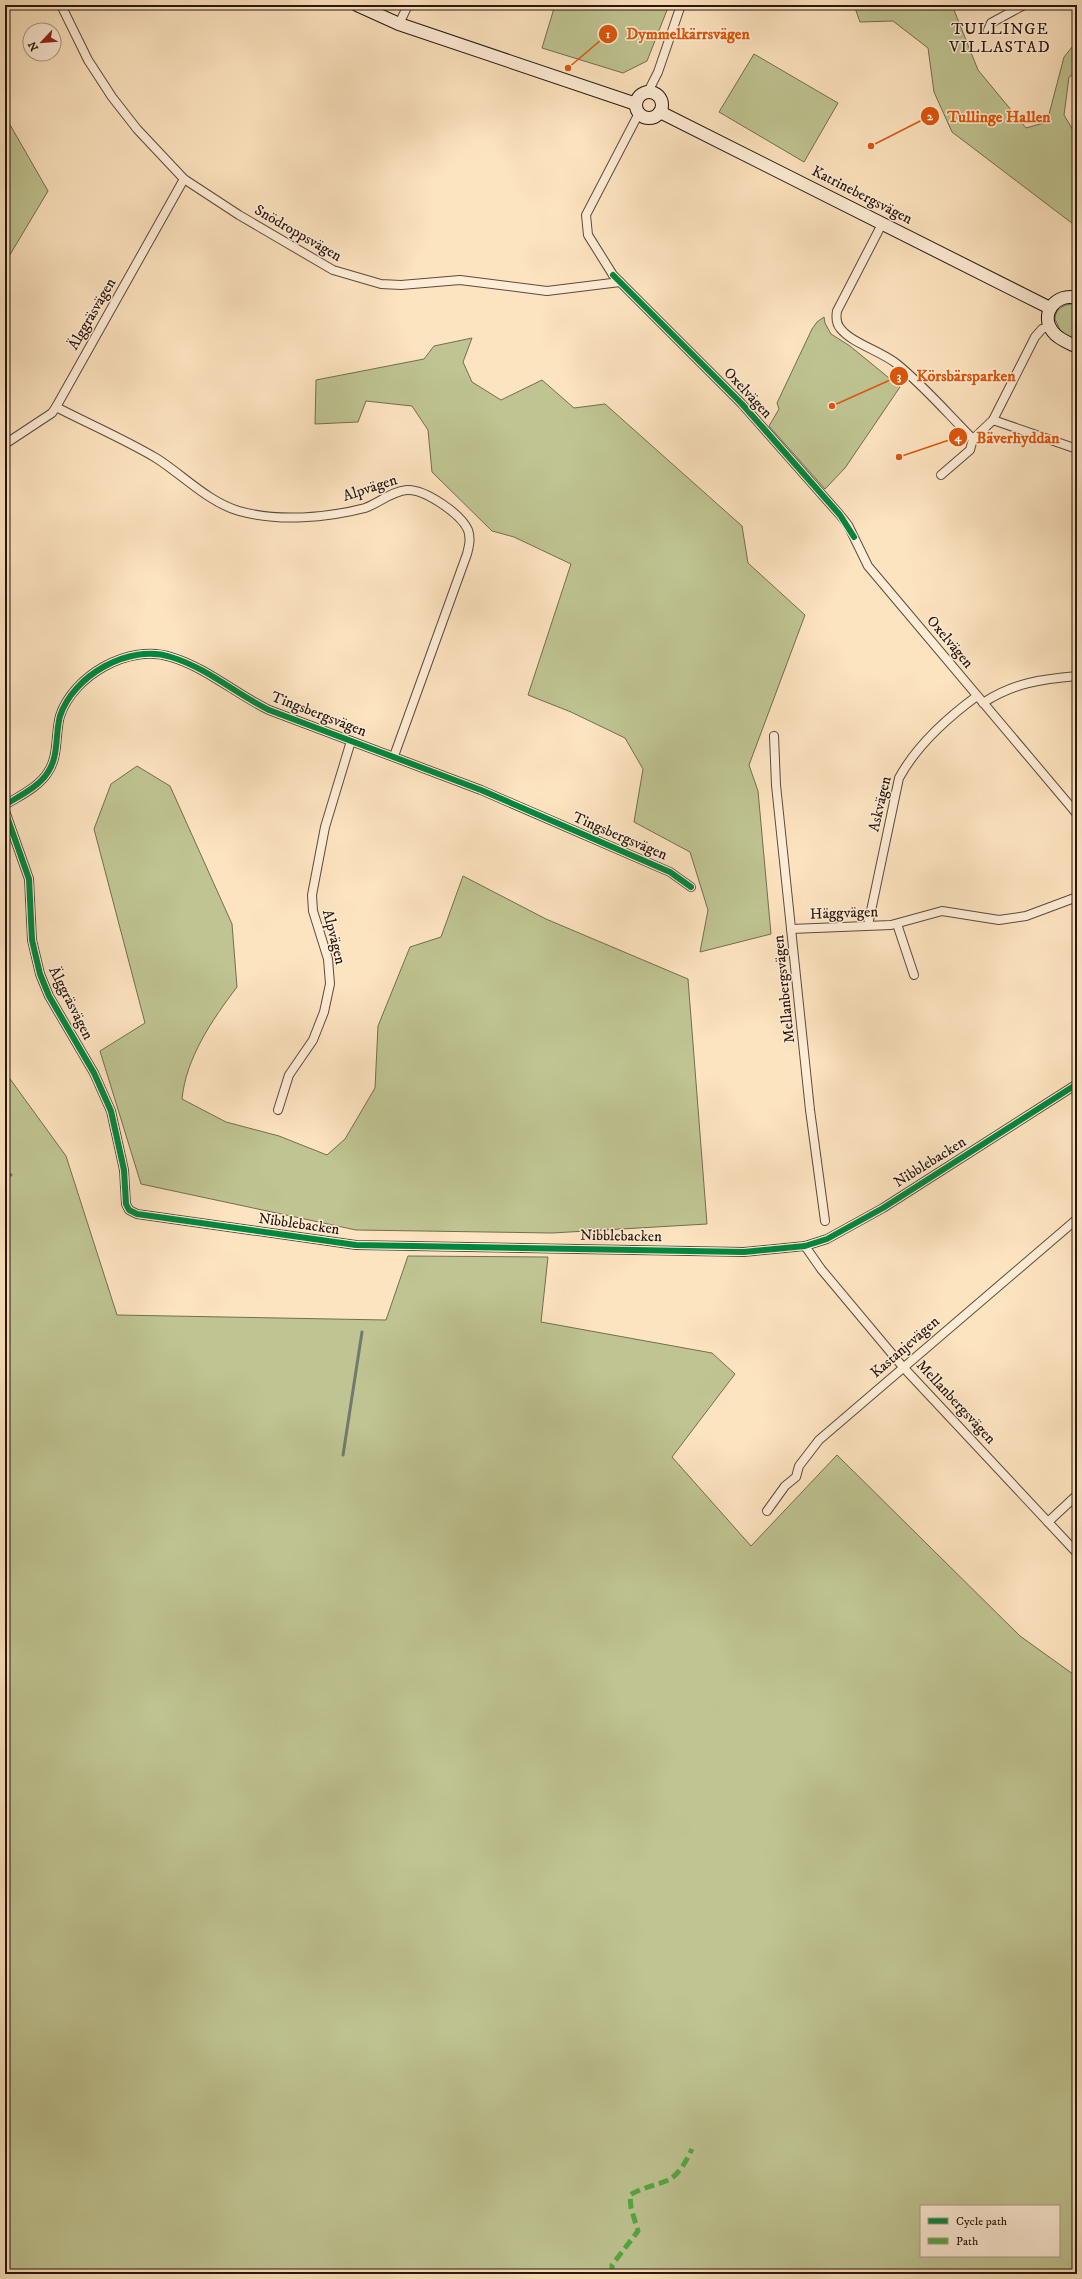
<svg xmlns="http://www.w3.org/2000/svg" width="1082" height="2279" font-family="'IM FELL DW Pica',serif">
<rect width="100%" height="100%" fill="#fde4c0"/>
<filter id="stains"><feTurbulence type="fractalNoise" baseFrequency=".005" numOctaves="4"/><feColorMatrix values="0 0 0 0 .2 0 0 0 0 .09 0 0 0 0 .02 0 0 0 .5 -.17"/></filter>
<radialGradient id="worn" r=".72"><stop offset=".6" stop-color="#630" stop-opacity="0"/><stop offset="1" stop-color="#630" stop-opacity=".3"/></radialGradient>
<!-- green -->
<g fill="#bfc492" stroke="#746d50" fill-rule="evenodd">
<path d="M 555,5 L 669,5 L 647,61 L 623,73 L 542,48 Z"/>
<path d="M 854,5 L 952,5 L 978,70 L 1026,128 L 1047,122 L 1064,57 L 1077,41 L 1077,72 L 1069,77 L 1064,115 L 1077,137 L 1077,227 L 952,132 L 934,92 L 928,48 L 893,21 L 860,22 Z"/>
<path d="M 754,54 L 838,103 L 804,162 L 719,112 Z"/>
<path d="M 5,116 L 48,191 L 5,263 Z"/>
<path d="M 1071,304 L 1077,305 L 1077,342 L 1061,332 L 1055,319 C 1055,310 1062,305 1071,304 Z"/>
<path d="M 824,317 L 825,323 L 831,334 L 850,346 L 900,387 L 845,468 L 825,489 L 769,426 L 779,409 L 777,403 L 812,329 L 817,322 Z"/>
<path d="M 472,338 L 463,362 L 472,382 L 501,400 L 542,380 L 574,408 L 605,404 L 742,526 L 748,563 L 805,615 L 749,765 L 758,791 L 771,934 L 700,952 L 708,910 L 690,852 L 634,822 L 643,769 L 625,738 L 571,712 L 528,695 L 571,564 L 514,537 L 492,531 L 432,472 L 428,430 L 412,406 L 366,401 L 358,422 L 315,424 L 316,380 L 424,359 L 434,346 Z"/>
<path d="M 137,766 L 170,786 L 232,924 L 237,987 C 212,1020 186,1058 182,1099 L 226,1122 L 279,1136 L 327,1155 L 345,1139 L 375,1088 L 378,1026 L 410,947 L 441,937 L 463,876 L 546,919 L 688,979 L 707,1224 L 552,1233 L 356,1230 L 141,1184 L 100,1051 L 145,1023 L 94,829 L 111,784 Z"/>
<path d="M 5,1072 L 66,1156 L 117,1315 L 386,1320 L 408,1256 L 548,1257 L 541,1322 L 712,1353 L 735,1374 L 672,1457 L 751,1546 L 837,1455 L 1020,1636 L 1077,1677 L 1077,2274 L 5,2274 ZM 921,2206 L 1059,2206 L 1059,2256 L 921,2256 Z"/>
</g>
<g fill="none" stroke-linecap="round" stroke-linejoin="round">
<!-- stream -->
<g stroke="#707b6d" stroke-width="3">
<path d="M 5,1173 L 11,1175"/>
<path d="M 343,1455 L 362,1332"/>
</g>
<defs>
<g id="street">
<path d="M 61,5 L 88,60 L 112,97 L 137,129 L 184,179 L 239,215 L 333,270 L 381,284 L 401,285 L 460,280 L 547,291 L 620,282"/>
<path d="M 399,24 L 408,5"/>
<path d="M 988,30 L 991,23 L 1024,5"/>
<path d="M 648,92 L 658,72 L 681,5"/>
<path d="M 639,113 L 586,215 L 588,235 L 613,275 L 742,404 L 840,515 L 848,525 L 868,566 L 1077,814"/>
<path d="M 882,224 L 837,311 C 836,317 836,323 840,328 C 851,343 881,351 897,364 C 924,386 948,414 973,439"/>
<path d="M 56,407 C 89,424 124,439 156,458 C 183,475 208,502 239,511 C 278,522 327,518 365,508 C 379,503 392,491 407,490 C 425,489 461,514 468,530 C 471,539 469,546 467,554 L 394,756"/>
<path d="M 993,420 L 1077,449"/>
<path d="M 973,439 L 993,420 L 1035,337 L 1042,329 L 1050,326"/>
<path d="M 5,444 L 52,413 L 56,407 L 184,179"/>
<path d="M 941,475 L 970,450 L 973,439"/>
<path d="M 983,703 C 1013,683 1042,679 1077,676"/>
<path d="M 774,736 L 776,785 L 810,1110 L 825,1221"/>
<path d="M 5,805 C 19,796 39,787 48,772 C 59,756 55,734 60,716 C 73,676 129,643 171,657 C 207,668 236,694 269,710 L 481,790 L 670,872 L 691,887"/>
<path d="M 5,811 L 29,879 L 32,940 L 40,974 L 49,996 L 94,1073 L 111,1111 L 124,1170 L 126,1204 L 129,1210 L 137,1214 L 356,1245 L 744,1252 L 805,1246 L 827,1239 L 883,1208 L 1077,1084"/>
<path d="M 897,924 L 914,975"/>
<path d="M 868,925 L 899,778 C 917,745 947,718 977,696"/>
<path d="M 791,929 L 891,925 L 942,911 L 999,920 L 1026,916 L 1077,897"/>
<path d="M 278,1110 L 289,1075 L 313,1040 L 324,1012 L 330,984 L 328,959 L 313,911 L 312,895 L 325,827 L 351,741"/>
<path d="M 805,1246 L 821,1269 L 903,1367 L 1077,1553"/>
<path d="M 767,1511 L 785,1486 L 796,1477 L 799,1466 L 819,1440 L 1077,1219"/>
<path d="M 1048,1522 L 1077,1495"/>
</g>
<g id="secondary">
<path d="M 357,5 L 399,24 L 636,104"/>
<circle cx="649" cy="105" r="13"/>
<path d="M 660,112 L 1050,308"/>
<path d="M 1077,298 C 1056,292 1039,314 1053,332 C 1058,339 1069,343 1077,347"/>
</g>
</defs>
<!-- street casing -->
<use href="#street" stroke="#5e4a3a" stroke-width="10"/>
<!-- secondary casing -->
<use href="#secondary" stroke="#29160d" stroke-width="14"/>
<!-- street -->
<use href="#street" stroke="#feedd6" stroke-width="8"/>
<!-- secondary -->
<use href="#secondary" stroke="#feedd6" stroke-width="12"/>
<!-- quiet -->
<path stroke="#53a941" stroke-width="5" stroke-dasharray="10 5" stroke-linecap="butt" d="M 612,2274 L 612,2265 L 638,2231 L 631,2208 L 630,2195 C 641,2188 654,2186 666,2181 C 679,2176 686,2161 692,2149"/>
<defs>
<g id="cycleway">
<path d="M 613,275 L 742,404 L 840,515 L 854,537"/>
<path d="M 5,805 C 19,796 39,787 48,772 C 59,756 55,734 60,716 C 73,676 129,643 171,657 C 207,668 236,694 269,710 L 481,790 L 670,872 L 691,887"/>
<path d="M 5,811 L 29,879 L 32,940 L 40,974 L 49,996 L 94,1073 L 111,1111 L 124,1170 L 126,1204 L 129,1210 L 137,1214 L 356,1245 L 744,1252 L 805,1246 L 827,1239 L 883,1208 L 1077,1084"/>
</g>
</defs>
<!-- cycleway casing -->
<use href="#cycleway" stroke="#feedd6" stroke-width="8"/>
<!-- cycleway -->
<use href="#cycleway" stroke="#00873e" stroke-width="6"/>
</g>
<g text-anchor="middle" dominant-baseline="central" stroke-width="3" stroke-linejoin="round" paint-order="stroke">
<!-- street labels -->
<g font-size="15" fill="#29160d" stroke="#feedd6">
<text transform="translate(862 195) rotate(27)">Katrinebergsvägen</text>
<text transform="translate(298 233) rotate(30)">Snödroppsvägen</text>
<text transform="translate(92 314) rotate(-60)">Älggräsvägen</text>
<text transform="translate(748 393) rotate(47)">Oxelvägen</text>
<text transform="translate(370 488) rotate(-18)">Alpvägen</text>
<text transform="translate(950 642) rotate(50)">Oxelvägen</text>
<text transform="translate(319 714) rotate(21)">Tingsbergsvägen</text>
<text transform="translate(880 804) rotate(-77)">Askvägen</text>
<text transform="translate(620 836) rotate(23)">Tingsbergsvägen</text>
<text transform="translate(844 913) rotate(-2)">Häggvägen</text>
<text transform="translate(334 937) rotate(76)">Alpvägen</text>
<text transform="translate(784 989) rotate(-96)">Mellanbergsvägen</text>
<text transform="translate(71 1003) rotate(63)">Älggräsvägen</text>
<text transform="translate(930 1162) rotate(-32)">Nibblebacken</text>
<text transform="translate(299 1224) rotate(8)">Nibblebacken</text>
<text transform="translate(621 1236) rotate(1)">Nibblebacken</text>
<text transform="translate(905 1347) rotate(-41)">Kastanjevägen</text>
<text transform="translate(956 1402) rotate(47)">Mellanbergsvägen</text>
</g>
<!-- neighbourhood labels -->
<g font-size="16" letter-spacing="1" fill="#29160d" stroke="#feedd6">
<text x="1000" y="29">TULLINGE<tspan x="1000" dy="18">VILLASTAD</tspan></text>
</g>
</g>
<!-- callouts -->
<path fill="none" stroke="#de560c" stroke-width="1.5" d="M568 68L608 34M871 146L930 116M832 406L899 376M899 457L958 437"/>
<g fill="#de560c" stroke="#feedd6" stroke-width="1.5">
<circle cx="568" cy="68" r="4"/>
<circle cx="871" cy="146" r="4"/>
<circle cx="832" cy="406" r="4"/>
<circle cx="899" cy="457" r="4"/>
<circle cx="608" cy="34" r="10"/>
<circle cx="930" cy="116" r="10"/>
<circle cx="899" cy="376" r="10"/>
<circle cx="958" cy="437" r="10"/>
</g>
<g font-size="12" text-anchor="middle" font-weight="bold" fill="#fff">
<text x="608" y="38">1</text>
<text x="930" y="120">2</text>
<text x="899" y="380">3</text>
<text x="958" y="441">4</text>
</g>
<g font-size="16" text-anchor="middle" font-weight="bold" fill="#de560c" stroke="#feedd6" stroke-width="3" stroke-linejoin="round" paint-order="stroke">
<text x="688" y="39">Dymmelkärrsvägen</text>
<text x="999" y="122">Tullinge Hallen</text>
<text x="966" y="381">Körsbärsparken</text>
<text x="1018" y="443">Bäverhyddan</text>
</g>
<!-- margin -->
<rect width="1082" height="2279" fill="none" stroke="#fde4c0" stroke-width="20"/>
<rect x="6" y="6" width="1070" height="2267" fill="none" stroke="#29160d" stroke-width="2"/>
<rect x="10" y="10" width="1062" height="2259" fill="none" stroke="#29160d"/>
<!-- legend -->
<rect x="920" y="2205" width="140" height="52" fill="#feedd6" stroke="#a99786"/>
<rect x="928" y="2218" width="20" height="6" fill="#00873e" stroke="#a99786"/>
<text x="956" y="2225" font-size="12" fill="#29160d">Cycle path</text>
<rect x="928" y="2238" width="20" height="6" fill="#53a941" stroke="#a99786"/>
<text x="956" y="2245" font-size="12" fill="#29160d">Path</text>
<!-- north arrow -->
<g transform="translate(42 42) rotate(244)"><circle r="19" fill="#feedd6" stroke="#a99786"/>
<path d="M0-3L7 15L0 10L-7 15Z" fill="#8f2418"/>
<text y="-6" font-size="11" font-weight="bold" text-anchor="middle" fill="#29160d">N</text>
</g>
<rect width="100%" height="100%" filter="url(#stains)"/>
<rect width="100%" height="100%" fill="url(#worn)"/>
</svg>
